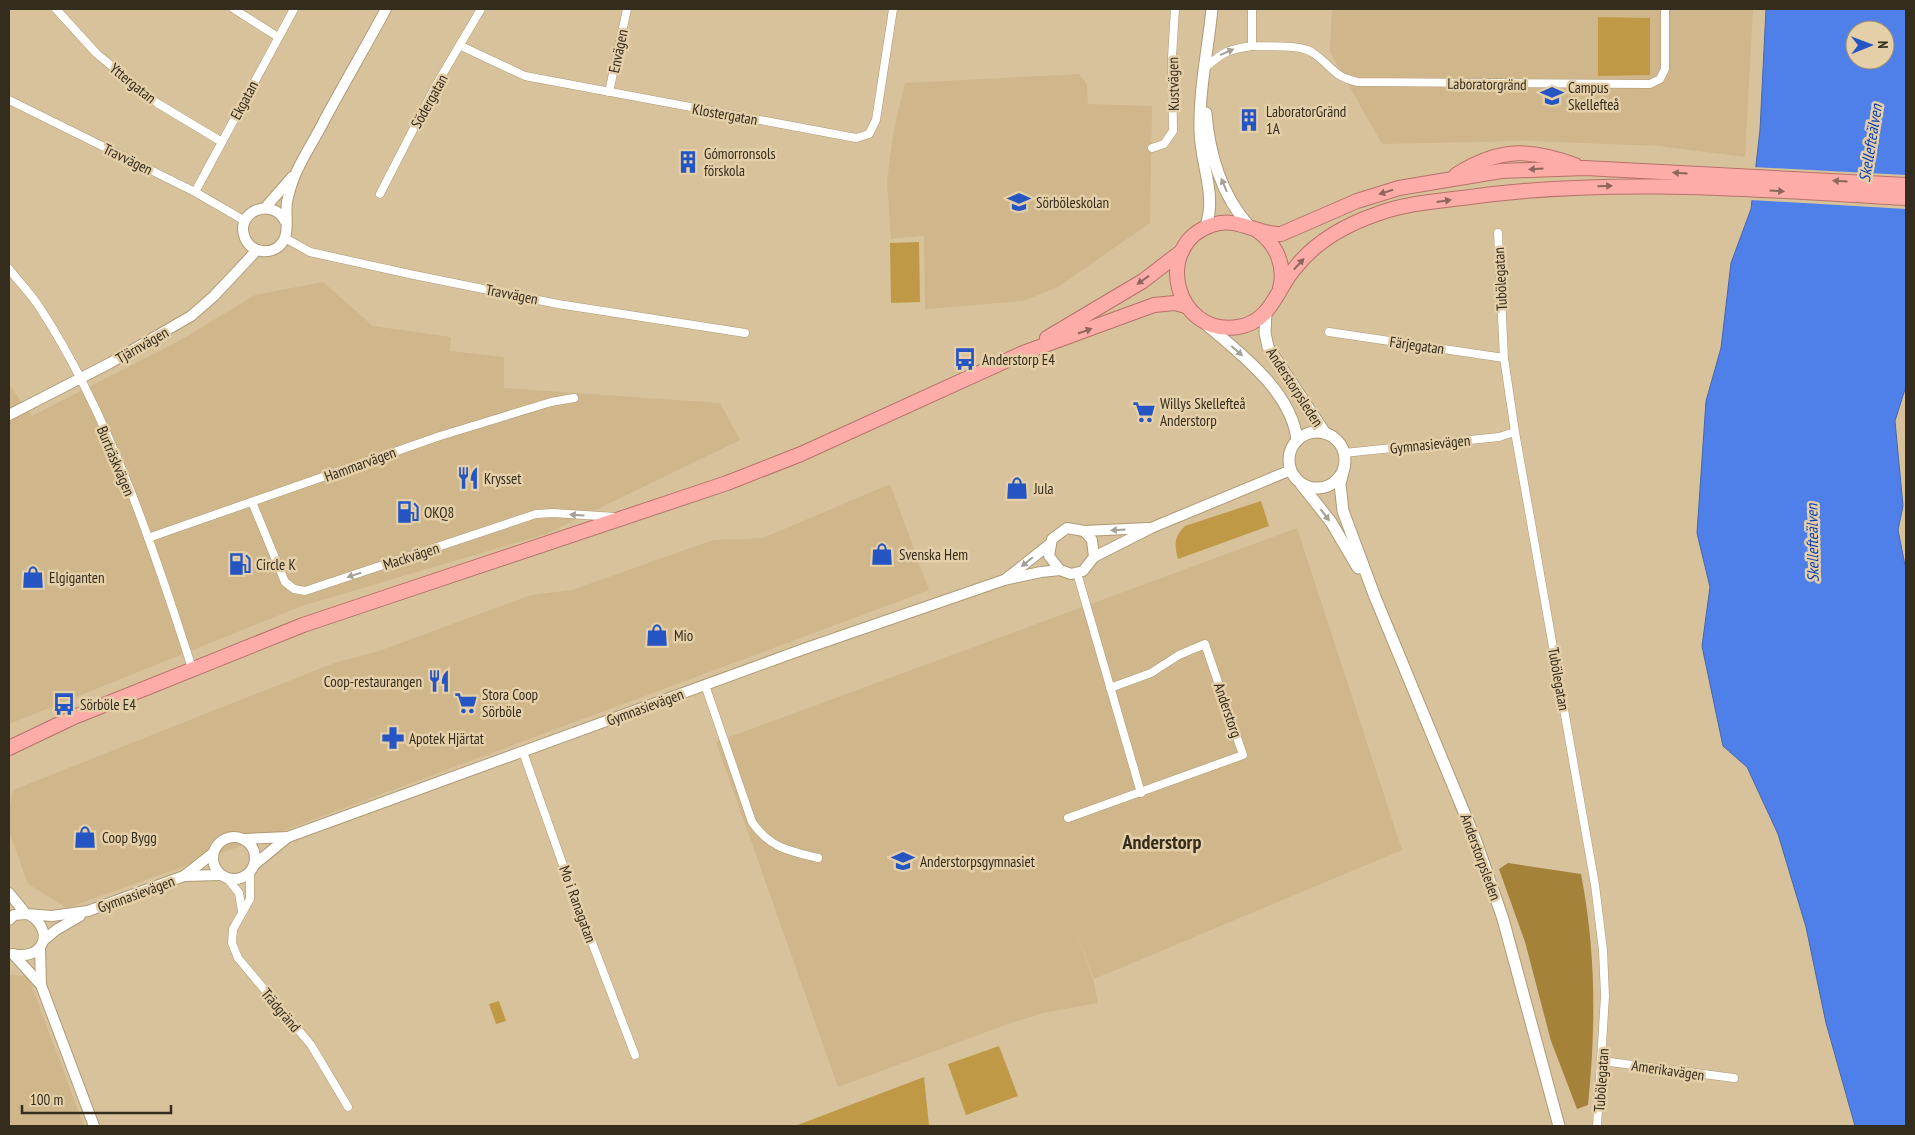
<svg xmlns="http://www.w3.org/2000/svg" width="1915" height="1135" font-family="'PT Sans Narrow',sans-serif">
<rect width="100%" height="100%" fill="#d7c29c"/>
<!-- built -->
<g fill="#cfb78b">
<path d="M 1332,9 L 1753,9 L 1745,157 L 1658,146 L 1529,141 L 1382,144 L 1330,52 Z"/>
<path d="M 1079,74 L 1087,84 L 1088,104 L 1152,106 L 1150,223 L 1058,287 L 1023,301 L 925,309 L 924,236 L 891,239 L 887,181 L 894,129 L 905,83 Z"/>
<path d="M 323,282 L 373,326 L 451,337 L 450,351 L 504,357 L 504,388 L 720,403 L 740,440 L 546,534 L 302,606 L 9,724 L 9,385 L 32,416 L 179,341 L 255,295 Z"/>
<path d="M 890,484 L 929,590 L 288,829 L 67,908 L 28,884 L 9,831 L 9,810 L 13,790 L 334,663 L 379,651 L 531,595 L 572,590 L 713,540 L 763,538 Z"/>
<path d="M 1297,528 L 1402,850 L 1094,979 L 1073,923 L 1093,979 L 1098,1003 L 1043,1013 L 1008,1024 L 838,1087 L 716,742 Z"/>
<path d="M 9,975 L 28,976 L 84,1126 L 9,1126 Z"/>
</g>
<!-- green -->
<g fill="#c09947">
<path d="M 1598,17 L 1650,18 L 1650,75 L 1598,76 Z"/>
<path d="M 919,242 L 920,302 L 891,303 L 890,243 Z"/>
<path d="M 1261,501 L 1269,526 L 1178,559 C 1174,544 1174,537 1185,526 Z"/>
<path d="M 499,1001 L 506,1021 L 496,1024 L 489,1004 Z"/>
<path d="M 999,1046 L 1018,1096 L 966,1115 L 948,1064 Z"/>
<path d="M 924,1077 L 929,1126 L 795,1126 Z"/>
</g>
<!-- forest -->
<path fill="#a5823a" d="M 1508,863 L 1581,874 C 1596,951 1596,1027 1588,1105 L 1577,1109 L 1551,1041 L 1525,942 L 1499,869 Z"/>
<!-- water -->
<path fill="#4f80e9" stroke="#4767ac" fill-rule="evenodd" d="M 1766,9 L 1906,9 L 1906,386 L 1895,421 L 1903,506 L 1898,530 L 1906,570 L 1906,1126 L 1855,1126 L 1826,1023 L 1806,927 L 1778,834 L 1747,767 L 1723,746 L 1702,646 L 1710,587 L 1697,533 L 1706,401 L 1721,348 L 1731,263 L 1751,209 L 1760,130 ZM 1855,30 L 1885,30 L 1885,60 L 1855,60 Z"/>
<!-- pier -->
<path fill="#d7c29c" d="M 1753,167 L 1906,175 L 1906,209 L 1750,200 Z"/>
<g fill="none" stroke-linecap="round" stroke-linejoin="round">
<defs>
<g id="minor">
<path d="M 56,9 L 97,54 L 157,103 L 222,142"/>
<path d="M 234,9 L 278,37"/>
<path d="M 1252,9 L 1252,46 C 1267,47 1301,44 1313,53 C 1333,66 1331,76 1358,82 L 1650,84 L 1660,79 L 1665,69 L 1665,9"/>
<path d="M 461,46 L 525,76 L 856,138 L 869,134 L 876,120 L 893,9"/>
<path d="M 1206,67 C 1223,52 1229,49 1252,46"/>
<path d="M 609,92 L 627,9"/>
<path d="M 9,100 L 195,192 L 245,221"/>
<path d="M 1152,148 L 1164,144 L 1173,131 L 1172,57 L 1175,9"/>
<path d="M 195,192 L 294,9"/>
<path d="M 380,194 L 435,87 L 481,9"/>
<path d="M 1498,233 L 1504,358 L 1515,432 L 1595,885 L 1603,950 L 1605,996 L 1597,1126"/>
<path d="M 285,238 L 310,252 L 414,275 L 558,304 L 745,333"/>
<path d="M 9,269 C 19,282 31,294 40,308 C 108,412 154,549 192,668"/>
<path d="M 1329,332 L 1504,358"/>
<path d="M 1344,453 L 1499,437 L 1515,432"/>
<path d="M 252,502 L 285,582 L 294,589 L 305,591 L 536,514 L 553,513 L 616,517"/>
<path d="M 148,538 L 440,436 L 551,402 L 574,398"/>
<path d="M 1077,573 L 1141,793"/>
<path d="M 705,685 L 752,822 C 770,848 789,851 818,858"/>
<path d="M 523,752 L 570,885 L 635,1055"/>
<path d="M 1068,818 L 1243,755 L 1205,644 L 1179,655 L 1151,673 L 1110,688"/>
<path d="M 250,872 L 250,899 L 233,929 L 232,943 L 238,958 L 311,1045 L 348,1107"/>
<path d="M 227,878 L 239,893 L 242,911"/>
<path d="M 1602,1061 L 1734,1078"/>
</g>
<g id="tertiary">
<path d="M 265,208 L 292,177"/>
<path d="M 285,221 C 272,196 234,212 245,238 C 251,253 272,256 282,243 C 290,233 285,215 287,202 C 289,192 292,182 296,173 C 304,155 316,137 325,119 C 345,82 366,46 386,9"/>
<path d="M 9,415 L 110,363 L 191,316 L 214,296 L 257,250"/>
<path d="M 1084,531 L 1148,528"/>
<path d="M 1094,557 L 1151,528 L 1291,470"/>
<path d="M 1007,578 L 1050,544"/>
<circle cx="234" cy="858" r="21"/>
<path d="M 245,839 L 288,837"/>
<path d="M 254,865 L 288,837 L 801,650 L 1004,580 L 1041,572 L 1060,570 L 1071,574 L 1083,571 L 1094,557 L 1092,540 L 1084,531 L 1067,528 L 1052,539 L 1049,556 L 1060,570"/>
<path d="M 184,876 L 220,875"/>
<path d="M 9,893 L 26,914"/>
<path d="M 9,920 L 14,915 L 26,914 L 52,916 L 88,911 L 184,876 L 212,854"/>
<path d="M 44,940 L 56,930 L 80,916"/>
<path d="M 40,948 L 41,985"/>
<path d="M 13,954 L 41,985 L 94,1126"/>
<path d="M 13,954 C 42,961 56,932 30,915"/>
</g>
<g id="secondary">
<path d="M 1206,113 C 1209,154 1222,196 1249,226"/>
<path d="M 1205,228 C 1218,197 1200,163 1200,130 C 1199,90 1208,49 1212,9"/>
<path d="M 1266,312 L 1265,333 L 1268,347 L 1325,433"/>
<path d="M 1207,325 C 1240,353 1293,393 1297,441"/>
<circle cx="1317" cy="460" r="28"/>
<path d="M 1344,468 L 1340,484 L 1343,511 L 1375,597 L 1476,841 L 1503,919 L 1559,1126"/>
<path d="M 1301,484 L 1331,522 L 1358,568"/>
</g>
<g id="trunk">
<path d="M 1456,175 C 1498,148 1529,148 1575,165"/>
<path d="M 1906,185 L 1585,168 L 1501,171 L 1399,188 L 1357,201 L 1281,234 C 1256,235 1238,216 1212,225 C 1152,245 1175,337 1238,327 C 1271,322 1276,290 1295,268 C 1316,241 1345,225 1377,214 C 1406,203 1440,201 1470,197 C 1615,177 1761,190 1906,198"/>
<path d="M 1258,231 C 1276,244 1286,266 1280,288"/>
<path d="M 1047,338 L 1143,281 L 1182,251"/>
<path d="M 9,748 L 74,717 L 303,625 L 727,483 L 801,454 L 1023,353 L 1154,305 L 1175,303 L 1186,306"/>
</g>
</defs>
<!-- minor casing -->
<use href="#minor" stroke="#ae9a75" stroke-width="9"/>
<!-- tertiary casing -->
<use href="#tertiary" stroke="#ae9a75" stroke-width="12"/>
<!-- secondary casing -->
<use href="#secondary" stroke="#ae9a75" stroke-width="13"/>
<!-- trunk casing -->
<use href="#trunk" stroke="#b77269" stroke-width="16"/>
<!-- minor -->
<use href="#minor" stroke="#fff" stroke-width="8"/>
<!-- tertiary -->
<use href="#tertiary" stroke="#fff" stroke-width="10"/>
<!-- secondary -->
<use href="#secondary" stroke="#fff" stroke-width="11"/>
<!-- trunk -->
<use href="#trunk" stroke="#feaca8" stroke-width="14"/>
</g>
<!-- one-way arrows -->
<defs><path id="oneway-solid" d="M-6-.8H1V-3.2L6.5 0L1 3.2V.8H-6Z" transform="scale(1.25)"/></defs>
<g fill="#a4a099">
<use href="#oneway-solid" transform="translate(1227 52) rotate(-24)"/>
<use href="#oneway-solid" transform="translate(1224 185) rotate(-113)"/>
<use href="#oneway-solid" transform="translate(1237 351) rotate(41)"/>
<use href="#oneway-solid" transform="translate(577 515) rotate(-177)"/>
<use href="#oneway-solid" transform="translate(1325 515) rotate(52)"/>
<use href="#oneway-solid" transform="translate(1118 530) rotate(177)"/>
<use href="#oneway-solid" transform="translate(1027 562) rotate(141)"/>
<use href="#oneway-solid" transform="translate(354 575) rotate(162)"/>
</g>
<g fill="#8f665c">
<use href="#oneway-solid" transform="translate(1536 169) rotate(177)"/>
<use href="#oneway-solid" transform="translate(1680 173) rotate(-177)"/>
<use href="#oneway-solid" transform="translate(1840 181) rotate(-176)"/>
<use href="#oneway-solid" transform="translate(1605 186) rotate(-2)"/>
<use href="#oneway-solid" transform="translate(1777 191) rotate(4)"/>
<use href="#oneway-solid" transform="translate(1386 192) rotate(162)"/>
<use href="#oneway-solid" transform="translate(1444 201) rotate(-8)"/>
<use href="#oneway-solid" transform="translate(1299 264) rotate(-47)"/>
<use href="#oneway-solid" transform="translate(1143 280) rotate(145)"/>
<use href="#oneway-solid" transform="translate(1085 331) rotate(-19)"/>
</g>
<!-- icons -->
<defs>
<symbol id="university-bare" viewBox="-9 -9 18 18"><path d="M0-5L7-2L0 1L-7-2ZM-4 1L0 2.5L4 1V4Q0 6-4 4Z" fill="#2455c3" stroke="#e4cfa8" stroke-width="2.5" paint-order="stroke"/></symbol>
<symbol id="building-bare" viewBox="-9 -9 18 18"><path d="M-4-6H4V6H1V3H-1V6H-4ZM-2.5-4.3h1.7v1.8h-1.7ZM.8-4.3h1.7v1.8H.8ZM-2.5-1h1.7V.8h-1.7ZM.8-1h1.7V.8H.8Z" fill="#2455c3" stroke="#e4cfa8" stroke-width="2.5" paint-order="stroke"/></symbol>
<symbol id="school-bare" viewBox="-9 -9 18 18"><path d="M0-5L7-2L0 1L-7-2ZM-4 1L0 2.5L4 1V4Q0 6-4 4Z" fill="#2455c3" stroke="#e4cfa8" stroke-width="2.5" paint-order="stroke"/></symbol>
<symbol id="bus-bare" viewBox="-9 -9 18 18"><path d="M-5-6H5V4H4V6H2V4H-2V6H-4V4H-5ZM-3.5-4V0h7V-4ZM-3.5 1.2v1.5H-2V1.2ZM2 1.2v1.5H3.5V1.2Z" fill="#2455c3" stroke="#e4cfa8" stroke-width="2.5" paint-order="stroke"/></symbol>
<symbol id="supermarket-bare" viewBox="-9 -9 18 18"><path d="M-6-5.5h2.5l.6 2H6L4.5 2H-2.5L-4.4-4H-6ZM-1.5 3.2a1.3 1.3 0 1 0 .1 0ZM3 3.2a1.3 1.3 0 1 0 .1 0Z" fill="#2455c3" stroke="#e4cfa8" stroke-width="2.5" paint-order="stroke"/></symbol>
<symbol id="restaurant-bare" viewBox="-9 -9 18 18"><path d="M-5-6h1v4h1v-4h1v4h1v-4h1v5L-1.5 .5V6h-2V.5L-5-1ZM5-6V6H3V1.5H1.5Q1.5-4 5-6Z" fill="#2455c3" stroke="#e4cfa8" stroke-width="2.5" paint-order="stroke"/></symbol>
<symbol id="shop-bare" viewBox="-9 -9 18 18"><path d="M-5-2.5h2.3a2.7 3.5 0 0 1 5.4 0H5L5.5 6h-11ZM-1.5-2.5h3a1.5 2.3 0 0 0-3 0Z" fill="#2455c3" stroke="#e4cfa8" stroke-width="2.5" paint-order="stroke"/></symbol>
<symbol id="fuel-bare" viewBox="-9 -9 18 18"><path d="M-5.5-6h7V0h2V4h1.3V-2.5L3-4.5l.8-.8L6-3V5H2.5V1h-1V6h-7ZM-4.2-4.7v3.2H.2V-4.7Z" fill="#2455c3" stroke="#e4cfa8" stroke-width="2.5" paint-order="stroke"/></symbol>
<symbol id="pharmacy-bare" viewBox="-9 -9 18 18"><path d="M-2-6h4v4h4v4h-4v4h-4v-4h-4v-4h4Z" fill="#2455c3" stroke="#e4cfa8" stroke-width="2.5" paint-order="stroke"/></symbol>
</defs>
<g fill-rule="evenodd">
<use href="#university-bare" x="1536" y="80" width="32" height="32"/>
<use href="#building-bare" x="1233" y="104" width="32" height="32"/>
<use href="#building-bare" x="672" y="146" width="32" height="32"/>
<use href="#school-bare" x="1003" y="186" width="32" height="32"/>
<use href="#bus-bare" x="949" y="343" width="32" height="32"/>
<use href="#supermarket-bare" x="1128" y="396" width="32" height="32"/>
<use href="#restaurant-bare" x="452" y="462" width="32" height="32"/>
<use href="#shop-bare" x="1001" y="472" width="32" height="32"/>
<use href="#fuel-bare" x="392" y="496" width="32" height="32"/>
<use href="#shop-bare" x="866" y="538" width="32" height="32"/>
<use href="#fuel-bare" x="224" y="548" width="32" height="32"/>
<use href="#shop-bare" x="17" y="561" width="32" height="32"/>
<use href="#shop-bare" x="641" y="619" width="32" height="32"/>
<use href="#restaurant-bare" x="423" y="665" width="32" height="32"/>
<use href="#supermarket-bare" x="450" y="687" width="32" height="32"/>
<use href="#bus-bare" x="48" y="688" width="32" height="32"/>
<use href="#pharmacy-bare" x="377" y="722" width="32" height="32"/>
<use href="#shop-bare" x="69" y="821" width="32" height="32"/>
<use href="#school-bare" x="887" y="845" width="32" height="32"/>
</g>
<g text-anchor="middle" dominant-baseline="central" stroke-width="5" stroke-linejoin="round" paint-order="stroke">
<!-- street labels -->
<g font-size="15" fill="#342c1d" stroke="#e4cfa8">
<text transform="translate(618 51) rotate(-78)">Envägen</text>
<text transform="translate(133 83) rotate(39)">Yttergatan</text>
<text transform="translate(1173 84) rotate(-91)">Kustvägen</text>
<text transform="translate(1487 84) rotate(1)">Laboratorgränd</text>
<text transform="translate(244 100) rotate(-62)">Ekgatan</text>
<text transform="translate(429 101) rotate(-61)">Södergatan</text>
<text transform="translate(725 114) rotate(10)">Klostergatan</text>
<text transform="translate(128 159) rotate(26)">Travvägen</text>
<text transform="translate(1500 279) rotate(-93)">Tubölegatan</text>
<text transform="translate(512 294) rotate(11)">Travvägen</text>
<text transform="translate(142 345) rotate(-30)">Tjärnvägen</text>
<text transform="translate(1417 345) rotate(8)">Färjegatan</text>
<text transform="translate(1295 387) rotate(57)">Anderstorpsleden</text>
<text transform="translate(1430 444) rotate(-6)">Gymnasievägen</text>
<text transform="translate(116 461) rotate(67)">Burträskvägen</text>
<text transform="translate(360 464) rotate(-20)">Hammarvägen</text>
<text transform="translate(411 556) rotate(-18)">Mackvägen</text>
<text transform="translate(1559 679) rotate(80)">Tubölegatan</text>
<text transform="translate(645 707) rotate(-20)">Gymnasievägen</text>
<text transform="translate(1228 710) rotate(71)">Anderstorg</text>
<text transform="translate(1481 857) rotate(70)">Anderstorpsleden</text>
<text transform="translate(136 894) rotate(-20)">Gymnasievägen</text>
<text transform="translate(578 904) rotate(70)">Mo i Ranagatan</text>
<text transform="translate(281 1010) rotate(50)">Trädgränd</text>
<text transform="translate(1668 1070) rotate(8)">Amerikavägen</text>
<text transform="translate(1601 1080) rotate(-86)">Tubölegatan</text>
</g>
<!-- poi labels -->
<g font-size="15" fill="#342c1d" stroke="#e4cfa8" text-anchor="start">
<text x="1568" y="87">Campus<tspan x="1568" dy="17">Skellefteå</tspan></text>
<text x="1266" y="111">LaboratorGränd<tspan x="1266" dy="17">1A</tspan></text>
<text x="704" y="153">Gómorronsols<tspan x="704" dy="17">förskola</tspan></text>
<text x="1036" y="202">Sörböleskolan</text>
<text x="982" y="359">Anderstorp E4</text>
<text x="1160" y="403">Willys Skellefteå<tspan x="1160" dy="17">Anderstorp</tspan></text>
<text x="484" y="478">Krysset</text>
<text x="1034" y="488">Jula</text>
<text x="424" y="512">OKQ8</text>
<text x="899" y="554">Svenska Hem</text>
<text x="256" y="564">Circle K</text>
<text x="49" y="577">Elgiganten</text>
<text x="674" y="635">Mio</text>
<text x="422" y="681" text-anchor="end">Coop-restaurangen</text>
<text x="482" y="694">Stora Coop<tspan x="482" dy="17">Sörböle</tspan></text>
<text x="80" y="704">Sörböle E4</text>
<text x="409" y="738">Apotek Hjärtat</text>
<text x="102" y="837">Coop Bygg</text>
<text x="920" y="861">Anderstorpsgymnasiet</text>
</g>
<!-- water labels -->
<g font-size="16" font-style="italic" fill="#0a3db5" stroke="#e4cfa8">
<text transform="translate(1870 143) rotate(-81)">Skellefteälven</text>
<text transform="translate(1812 543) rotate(-91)">Skellefteälven</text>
</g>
<!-- district labels -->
<g font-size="20" font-weight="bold" fill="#342c1d" stroke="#e4cfa8">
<text x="1162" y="842">Anderstorp</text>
</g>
</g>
<!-- border -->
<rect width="1915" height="1135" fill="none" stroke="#342c1d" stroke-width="20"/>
<!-- north arrow -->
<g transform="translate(1870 45) rotate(89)"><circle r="24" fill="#e4cfa8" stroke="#9e8e70"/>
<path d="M0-4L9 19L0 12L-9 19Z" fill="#2455c3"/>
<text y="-8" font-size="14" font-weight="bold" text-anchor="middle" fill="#342c1d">N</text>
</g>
<!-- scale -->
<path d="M22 1105v8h149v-8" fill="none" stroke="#342c1d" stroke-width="2.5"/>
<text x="30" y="1105" font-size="15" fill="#342c1d" stroke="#e4cfa8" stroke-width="4" paint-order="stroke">100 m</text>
</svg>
